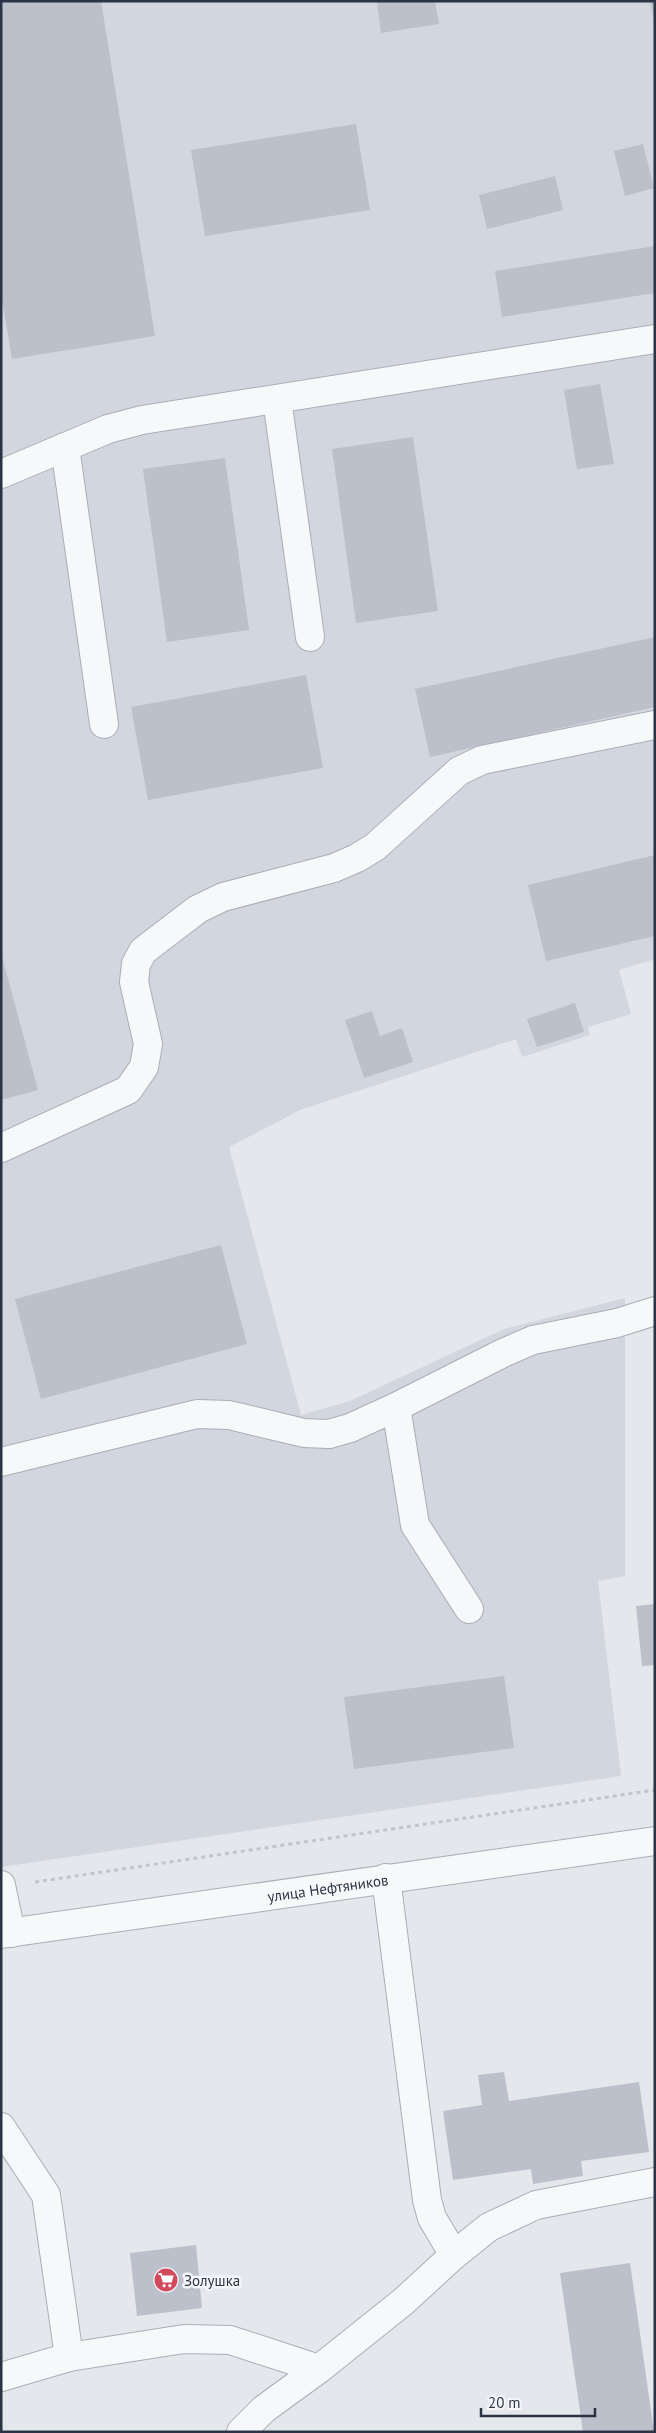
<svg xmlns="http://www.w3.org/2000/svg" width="656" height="2433" font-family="'PT Sans',sans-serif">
<rect width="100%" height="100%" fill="#e4e7ec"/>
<!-- built -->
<path fill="#d2d6de" d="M 1,1 L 655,1 L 655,959 L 619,970 L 631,1014 L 588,1027 L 590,1035 L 522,1057 L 516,1039 L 300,1110 L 229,1147 L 301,1415 L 350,1401 L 504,1329 L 625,1298 L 625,1576 L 598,1581 L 621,1776 L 1,1867 Z"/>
<!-- building -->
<g fill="#bbc0ca">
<path d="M 1,1 L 101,1 L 155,336 L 12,359 L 1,294 Z"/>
<path d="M 377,1 L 435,1 L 439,24 L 381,33 Z"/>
<path d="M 650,1 L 655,1 L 655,23 L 654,23 Z"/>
<path d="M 356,124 L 370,210 L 205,236 L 191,150 Z"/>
<path d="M 643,144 L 654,188 L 625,196 L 614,151 Z"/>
<path d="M 555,176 L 563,210 L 487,229 L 479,195 Z"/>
<path d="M 655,246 L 655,293 L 502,317 L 495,271 Z"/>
<path d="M 600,384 L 614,464 L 577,469 L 564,390 Z"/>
<path d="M 413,437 L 438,611 L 356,623 L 332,449 Z"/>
<path d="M 225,458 L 249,630 L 167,642 L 143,469 Z"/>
<path d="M 655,637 L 655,707 L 430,757 L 415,689 Z"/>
<path d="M 306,675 L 323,768 L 148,800 L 131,707 Z"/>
<path d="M 655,855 L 655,936 L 546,961 L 528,885 Z"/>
<path d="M 1,953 L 38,1090 L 1,1100 Z"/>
<path d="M 575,1003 L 584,1032 L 537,1047 L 527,1019 Z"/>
<path d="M 372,1011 L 380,1036 L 402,1028 L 413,1062 L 364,1078 L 345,1020 Z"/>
<path d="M 221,1245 L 247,1344 L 41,1399 L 15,1299 Z"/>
<path d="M 655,1604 L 655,1665 L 642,1666 L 636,1606 Z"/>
<path d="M 504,1676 L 514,1748 L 354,1769 L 344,1697 Z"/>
<path d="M 504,2072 L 509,2101 L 639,2082 L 649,2152 L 581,2161 L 583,2176 L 533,2184 L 531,2169 L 453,2180 L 443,2111 L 482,2105 L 478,2075 Z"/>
<path d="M 196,2245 L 202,2308 L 137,2316 L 130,2253 Z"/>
<path d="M 630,2263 L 654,2432 L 583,2432 L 560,2273 Z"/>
</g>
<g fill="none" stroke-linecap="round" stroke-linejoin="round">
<defs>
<g id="minor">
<path d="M 277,399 L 310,637"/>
<path d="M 65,447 L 104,724"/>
<path d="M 1,474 L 108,429 L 142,420 L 655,339"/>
<path d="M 1,1148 L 128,1090 L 144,1067 L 148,1044 L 134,982 L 136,964 L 143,951 L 198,909 L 223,897 L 334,868 L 357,858 L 375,847 L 459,771 L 482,760 L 655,725"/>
<path d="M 396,1407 L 415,1525 L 469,1609"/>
<path d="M 1,1462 L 197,1414 L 229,1415 L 304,1433 L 329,1434 L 350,1428 L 396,1407 L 503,1353 L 533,1340 L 617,1323 L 655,1311"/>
<path d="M 386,1878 L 427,2200 L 432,2218 L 454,2255"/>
<path d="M 1,1885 L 11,1933"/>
<path id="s1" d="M 1,1934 L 655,1841"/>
<path d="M 1,2127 L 46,2195 L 69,2357"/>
<path d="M 1,2377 L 69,2357 L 184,2339 L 230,2340 L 319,2369"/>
<path d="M 241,2432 L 264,2409 L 319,2369 L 404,2301 L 454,2255 L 489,2227 L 536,2205 L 655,2182"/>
</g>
</defs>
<!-- minor casing -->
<use href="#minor" stroke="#a9aeb7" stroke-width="30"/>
<!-- path -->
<path stroke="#c2c5cb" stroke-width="3" stroke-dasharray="4 4" stroke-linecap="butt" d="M 35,1882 L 655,1790"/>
<!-- minor -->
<use href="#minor" stroke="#f7f8fa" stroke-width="28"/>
</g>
<!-- icons -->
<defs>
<symbol id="supermarket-disc" viewBox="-11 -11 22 22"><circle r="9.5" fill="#d1495b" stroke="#f4f6f9"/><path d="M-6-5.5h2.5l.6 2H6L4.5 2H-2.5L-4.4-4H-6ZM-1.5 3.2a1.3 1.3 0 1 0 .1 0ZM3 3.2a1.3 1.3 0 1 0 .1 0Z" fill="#fff"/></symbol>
</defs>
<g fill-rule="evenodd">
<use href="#supermarket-disc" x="152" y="2266" width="28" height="28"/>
</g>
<g text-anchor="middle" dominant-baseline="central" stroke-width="5" stroke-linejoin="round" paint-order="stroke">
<!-- street labels -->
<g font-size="15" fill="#2b3445" stroke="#f4f6f9">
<text stroke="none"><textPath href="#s1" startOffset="330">улица Нефтяников</textPath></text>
</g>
<!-- poi labels -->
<g font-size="15" fill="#2b3445" stroke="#f4f6f9" text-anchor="start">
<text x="184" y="2280">Золушка</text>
</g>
</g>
<!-- border -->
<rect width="656" height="2433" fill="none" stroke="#2b3445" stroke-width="5"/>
<!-- scale -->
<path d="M481 2408v8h114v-8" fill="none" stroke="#2b3445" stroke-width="2.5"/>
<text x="488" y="2408" font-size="15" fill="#2b3445" stroke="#f4f6f9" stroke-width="4" paint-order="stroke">20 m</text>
</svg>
